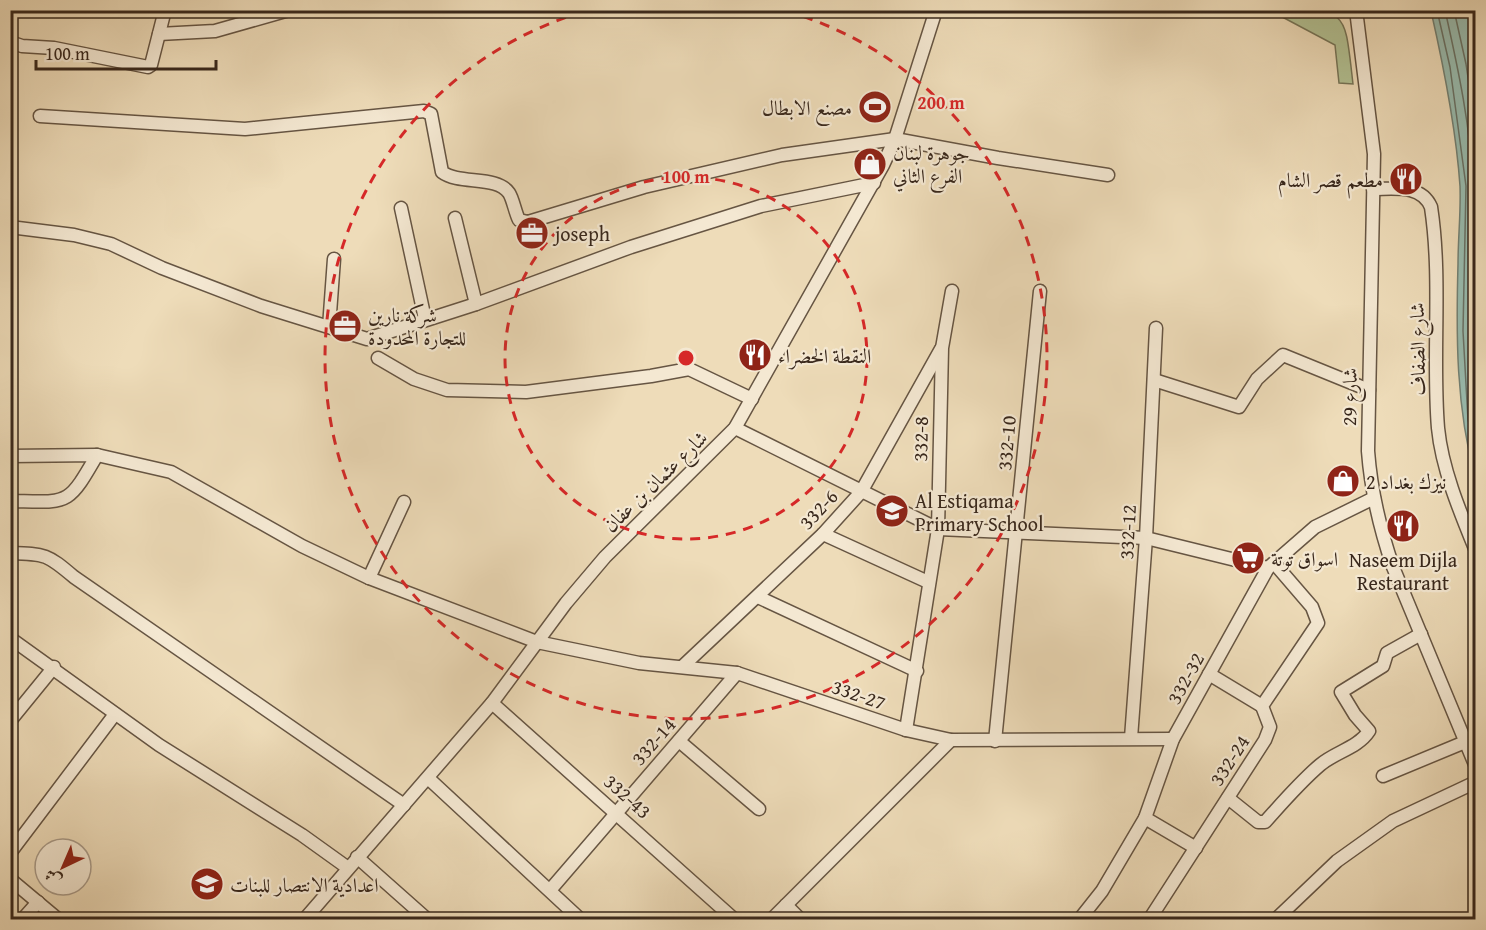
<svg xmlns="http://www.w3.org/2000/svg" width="1486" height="930" font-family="'Gentium Book Plus',Amiri,serif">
<rect width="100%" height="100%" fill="#eedcb9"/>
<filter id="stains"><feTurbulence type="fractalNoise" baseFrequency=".00333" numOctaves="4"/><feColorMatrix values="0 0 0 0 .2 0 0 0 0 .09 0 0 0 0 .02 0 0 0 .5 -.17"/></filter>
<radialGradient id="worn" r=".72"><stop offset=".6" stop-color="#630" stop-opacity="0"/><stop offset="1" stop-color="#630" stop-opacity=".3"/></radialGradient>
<!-- green -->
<path fill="#b3c294" stroke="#767558" stroke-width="1.5" d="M 1271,11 C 1349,10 1344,7 1353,84 L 1339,83 L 1335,45 Z"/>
<!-- water -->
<path fill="#99bcaf" stroke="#738174" stroke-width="1.5" d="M 1431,11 L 1475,11 L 1475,477 C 1456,407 1456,336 1458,264 C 1458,238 1461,212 1460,186 C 1456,127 1444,68 1431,11 Z"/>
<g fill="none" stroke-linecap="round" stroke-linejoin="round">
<!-- shore -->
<g stroke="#697266" stroke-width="1.5">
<path d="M 1437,10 L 1450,67 L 1466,186 L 1463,331 L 1468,420 L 1476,450"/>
<path d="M 1445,10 C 1458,68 1471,128 1473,187 C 1476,265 1466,342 1476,420"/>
<path d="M 1454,10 L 1466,64 L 1476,132"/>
</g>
<defs>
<g id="minor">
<path d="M 1356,10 L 1374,154 L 1368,451 C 1371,491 1380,529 1393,567 L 1476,767"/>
<path d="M 159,34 L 215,31 L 289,10"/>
<path d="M 10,42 L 22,46 L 54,48 L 148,67 L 151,65 L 165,10"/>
<path d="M 40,116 L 245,129 L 424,111 L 431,114 L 442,172 C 459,185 497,175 509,193 C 513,199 515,212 519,220 L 528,222 L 644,187 L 782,155 L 895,139 L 998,158 L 1108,175"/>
<path d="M 1373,189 C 1394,189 1421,184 1431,207 C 1442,279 1432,355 1438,428 C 1442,469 1460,512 1476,551"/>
<path d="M 401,208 L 425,319"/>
<path d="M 455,218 L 476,304"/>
<path d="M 10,227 L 74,235 L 111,244 L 162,268 L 261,306 L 367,339 L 476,304 L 631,247 L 761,206 L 874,183"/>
<path d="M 329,327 L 334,259"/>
<path d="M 378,358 L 414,379 L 447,390 L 526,392 L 651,376 L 689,369 L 752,399"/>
<path d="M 1154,380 L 1239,407 L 1257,379 L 1283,355 L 1369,390"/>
<path d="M 735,428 L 938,529 L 1146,538 L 1268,568"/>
<path d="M 10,456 L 97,455 L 171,472 L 302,546 L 369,578 L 537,642 L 639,663 L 737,673 L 906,730 L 951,740 L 1173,739"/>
<path d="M 10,501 C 69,502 67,507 97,455"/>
<path d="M 823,534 L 928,582"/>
<path d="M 10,553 C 46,554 47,554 74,577 L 404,805"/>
<path d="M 369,578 L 404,502"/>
<path d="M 758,597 L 917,671"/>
<path d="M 10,638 L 159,745 L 302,835 L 348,868"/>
<path d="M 683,666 L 823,534 L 861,492 L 941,349"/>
<path d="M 1209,674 L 1262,706"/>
<path d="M 492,703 L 735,920"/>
<path d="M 10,721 L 54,667"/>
<path d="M 906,730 L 938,529 L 942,348 L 952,291"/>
<path d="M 1131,738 L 1146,538 L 1156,328"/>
<path d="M 679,741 L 759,809"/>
<path d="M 995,741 L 1040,291"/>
<path d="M 1383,776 L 1465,742"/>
<path d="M 428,778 L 581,920"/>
<path d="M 1228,798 L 1258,822 L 1265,822 C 1283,802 1300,782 1320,765 C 1335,752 1358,748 1369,731 L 1355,715 L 1341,692 L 1383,666 L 1387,653 L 1421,634"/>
<path d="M 1145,818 L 1196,848"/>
<path d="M 10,853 L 115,714"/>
<path d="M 357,857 L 428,920"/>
<path d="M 10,879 L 59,920"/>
<path d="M 551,889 L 737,673"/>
<path d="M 786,905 L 801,920"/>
<path d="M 22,920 L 38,902"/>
<path d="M 304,920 L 492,703 L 566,603 L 605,557 L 735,428 L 883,165 L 895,139 L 936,10"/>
<path d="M 771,920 L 951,740"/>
<path d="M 1079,920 L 1102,891 L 1145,818 L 1173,739 L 1268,568 L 1315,527 L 1374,498"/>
<path d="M 1149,920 L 1265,740 L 1270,727 L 1262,706 L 1318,623 L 1312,607 L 1274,563"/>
<path d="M 1275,920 L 1337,861 L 1393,821 L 1476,782"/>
</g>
</defs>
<!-- minor casing -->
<use href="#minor" stroke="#665543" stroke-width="15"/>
<!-- minor -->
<use href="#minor" stroke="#f4e8d2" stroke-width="12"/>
</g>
<!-- distance rings -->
<g fill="none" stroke="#d62828" stroke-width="3" stroke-dasharray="10 8">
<circle cx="686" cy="358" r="181"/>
<path d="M786 11A361 361 0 1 1 586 11"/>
</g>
<!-- icons -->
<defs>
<symbol id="stadium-disc" viewBox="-11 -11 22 22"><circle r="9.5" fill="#8f2418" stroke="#f4e8d2"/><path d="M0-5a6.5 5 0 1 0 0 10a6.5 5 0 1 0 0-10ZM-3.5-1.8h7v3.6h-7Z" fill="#fff"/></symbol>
<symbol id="shop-disc" viewBox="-11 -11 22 22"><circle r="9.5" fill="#8f2418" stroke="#f4e8d2"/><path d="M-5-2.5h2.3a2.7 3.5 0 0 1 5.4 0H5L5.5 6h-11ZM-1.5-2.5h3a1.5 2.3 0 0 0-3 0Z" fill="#fff"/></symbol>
<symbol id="restaurant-disc" viewBox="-11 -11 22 22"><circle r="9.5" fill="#8f2418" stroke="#f4e8d2"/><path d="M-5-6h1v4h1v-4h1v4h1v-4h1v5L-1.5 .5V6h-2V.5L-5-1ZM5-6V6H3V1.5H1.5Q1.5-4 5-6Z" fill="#fff"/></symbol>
<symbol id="office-disc" viewBox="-11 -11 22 22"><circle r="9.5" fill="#8f2418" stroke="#f4e8d2"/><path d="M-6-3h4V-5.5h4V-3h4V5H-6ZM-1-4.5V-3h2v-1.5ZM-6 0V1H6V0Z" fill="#fff"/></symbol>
<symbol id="school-disc" viewBox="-11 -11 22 22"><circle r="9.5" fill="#8f2418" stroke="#f4e8d2"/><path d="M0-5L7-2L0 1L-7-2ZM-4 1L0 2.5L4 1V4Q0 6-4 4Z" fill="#fff"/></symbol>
<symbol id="supermarket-disc" viewBox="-11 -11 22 22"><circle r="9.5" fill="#8f2418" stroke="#f4e8d2"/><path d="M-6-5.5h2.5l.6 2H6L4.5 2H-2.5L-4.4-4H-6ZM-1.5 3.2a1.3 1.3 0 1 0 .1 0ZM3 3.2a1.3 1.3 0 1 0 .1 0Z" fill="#fff"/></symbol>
</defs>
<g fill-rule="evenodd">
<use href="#stadium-disc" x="856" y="88" width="38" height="38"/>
<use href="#shop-disc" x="851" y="145" width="38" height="38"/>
<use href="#restaurant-disc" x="1387" y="160" width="38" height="38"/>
<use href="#office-disc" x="513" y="214" width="38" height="38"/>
<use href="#office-disc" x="326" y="307" width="38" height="38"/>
<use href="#restaurant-disc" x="736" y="336" width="38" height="38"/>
<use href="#shop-disc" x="1324" y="462" width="38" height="38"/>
<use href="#school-disc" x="873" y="492" width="38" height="38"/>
<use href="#restaurant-disc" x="1384" y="507" width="38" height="38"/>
<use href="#supermarket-disc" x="1229" y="539" width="38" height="38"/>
<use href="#school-disc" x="188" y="865" width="38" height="38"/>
</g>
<g text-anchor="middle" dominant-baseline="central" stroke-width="4.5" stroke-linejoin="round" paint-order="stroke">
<!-- poi labels -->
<g font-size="20" fill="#39281c" stroke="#f4e8d2" text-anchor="start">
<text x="852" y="107" text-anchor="end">مصنع الابطال</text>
<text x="893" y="152">جوهرة لبنان<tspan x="893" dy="23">الفرع الثاني</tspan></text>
<text x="1383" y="179" text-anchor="end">مطعم قصر الشام</text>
<text x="555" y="233">joseph</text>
<text x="368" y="314">شركة نارين<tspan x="368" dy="23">للتجارة المحدودة</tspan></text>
<text x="778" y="355">النقطة الخضراء</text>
<text x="1366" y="481">نيزك بغداد 2</text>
<text x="915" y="500">Al Estiqama<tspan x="915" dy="23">Primary School</tspan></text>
<text x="1271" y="558">اسواق توتة</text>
<text x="1403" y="559" text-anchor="middle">Naseem Dijla<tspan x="1403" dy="23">Restaurant</tspan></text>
<text x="230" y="884">اعدادية الانتصار للبنات</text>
</g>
<!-- street labels -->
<g font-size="20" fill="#39281c" stroke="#f4e8d2">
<text transform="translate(1417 349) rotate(-91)">شارع الضفاف</text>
<text transform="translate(1349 397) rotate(-89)">شارع 29</text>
<text transform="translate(920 439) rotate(-89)">332-8</text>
<text transform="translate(1006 443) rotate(-85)">332-10</text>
<text transform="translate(655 481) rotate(-44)">شارع عثمان بن عفان</text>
<text transform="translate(818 509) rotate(-47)">332-6</text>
<text transform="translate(1127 532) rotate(-87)">332-12</text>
<text transform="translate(1185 678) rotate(-61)">332-32</text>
<text transform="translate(859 694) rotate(19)">332-27</text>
<text transform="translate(653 741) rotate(-49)">332-14</text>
<text transform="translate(1229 760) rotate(-57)">332-24</text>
<text transform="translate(628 796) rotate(42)">332-43</text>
</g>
</g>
<circle cx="686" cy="358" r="9" fill="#d62828" stroke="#f4e8d2" stroke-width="3"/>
<g font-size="18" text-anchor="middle" font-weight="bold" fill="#d62828" stroke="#f4e8d2" stroke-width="4.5" stroke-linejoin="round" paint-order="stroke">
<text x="941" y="109">200 m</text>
<text x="686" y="183">100 m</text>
</g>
<!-- margin -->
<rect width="1486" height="930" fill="none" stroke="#eedcb9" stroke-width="36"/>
<rect x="12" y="12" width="1462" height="906" fill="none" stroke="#39281c" stroke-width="3"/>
<rect x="18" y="18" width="1450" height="894" fill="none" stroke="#39281c" stroke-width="1.5"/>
<!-- north arrow -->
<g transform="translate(63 867) rotate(224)"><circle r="28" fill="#f4e8d2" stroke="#a99b89" stroke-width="1.5"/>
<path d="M0-4.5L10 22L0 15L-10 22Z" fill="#8f2418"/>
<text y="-9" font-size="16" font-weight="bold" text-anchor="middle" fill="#39281c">ش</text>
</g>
<!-- scale -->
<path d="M36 60v9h180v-9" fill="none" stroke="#39281c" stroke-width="3"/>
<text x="45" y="60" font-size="18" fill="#39281c" stroke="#f4e8d2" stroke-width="4.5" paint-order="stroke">100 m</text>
<rect width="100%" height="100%" filter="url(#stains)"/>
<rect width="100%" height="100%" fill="url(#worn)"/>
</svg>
